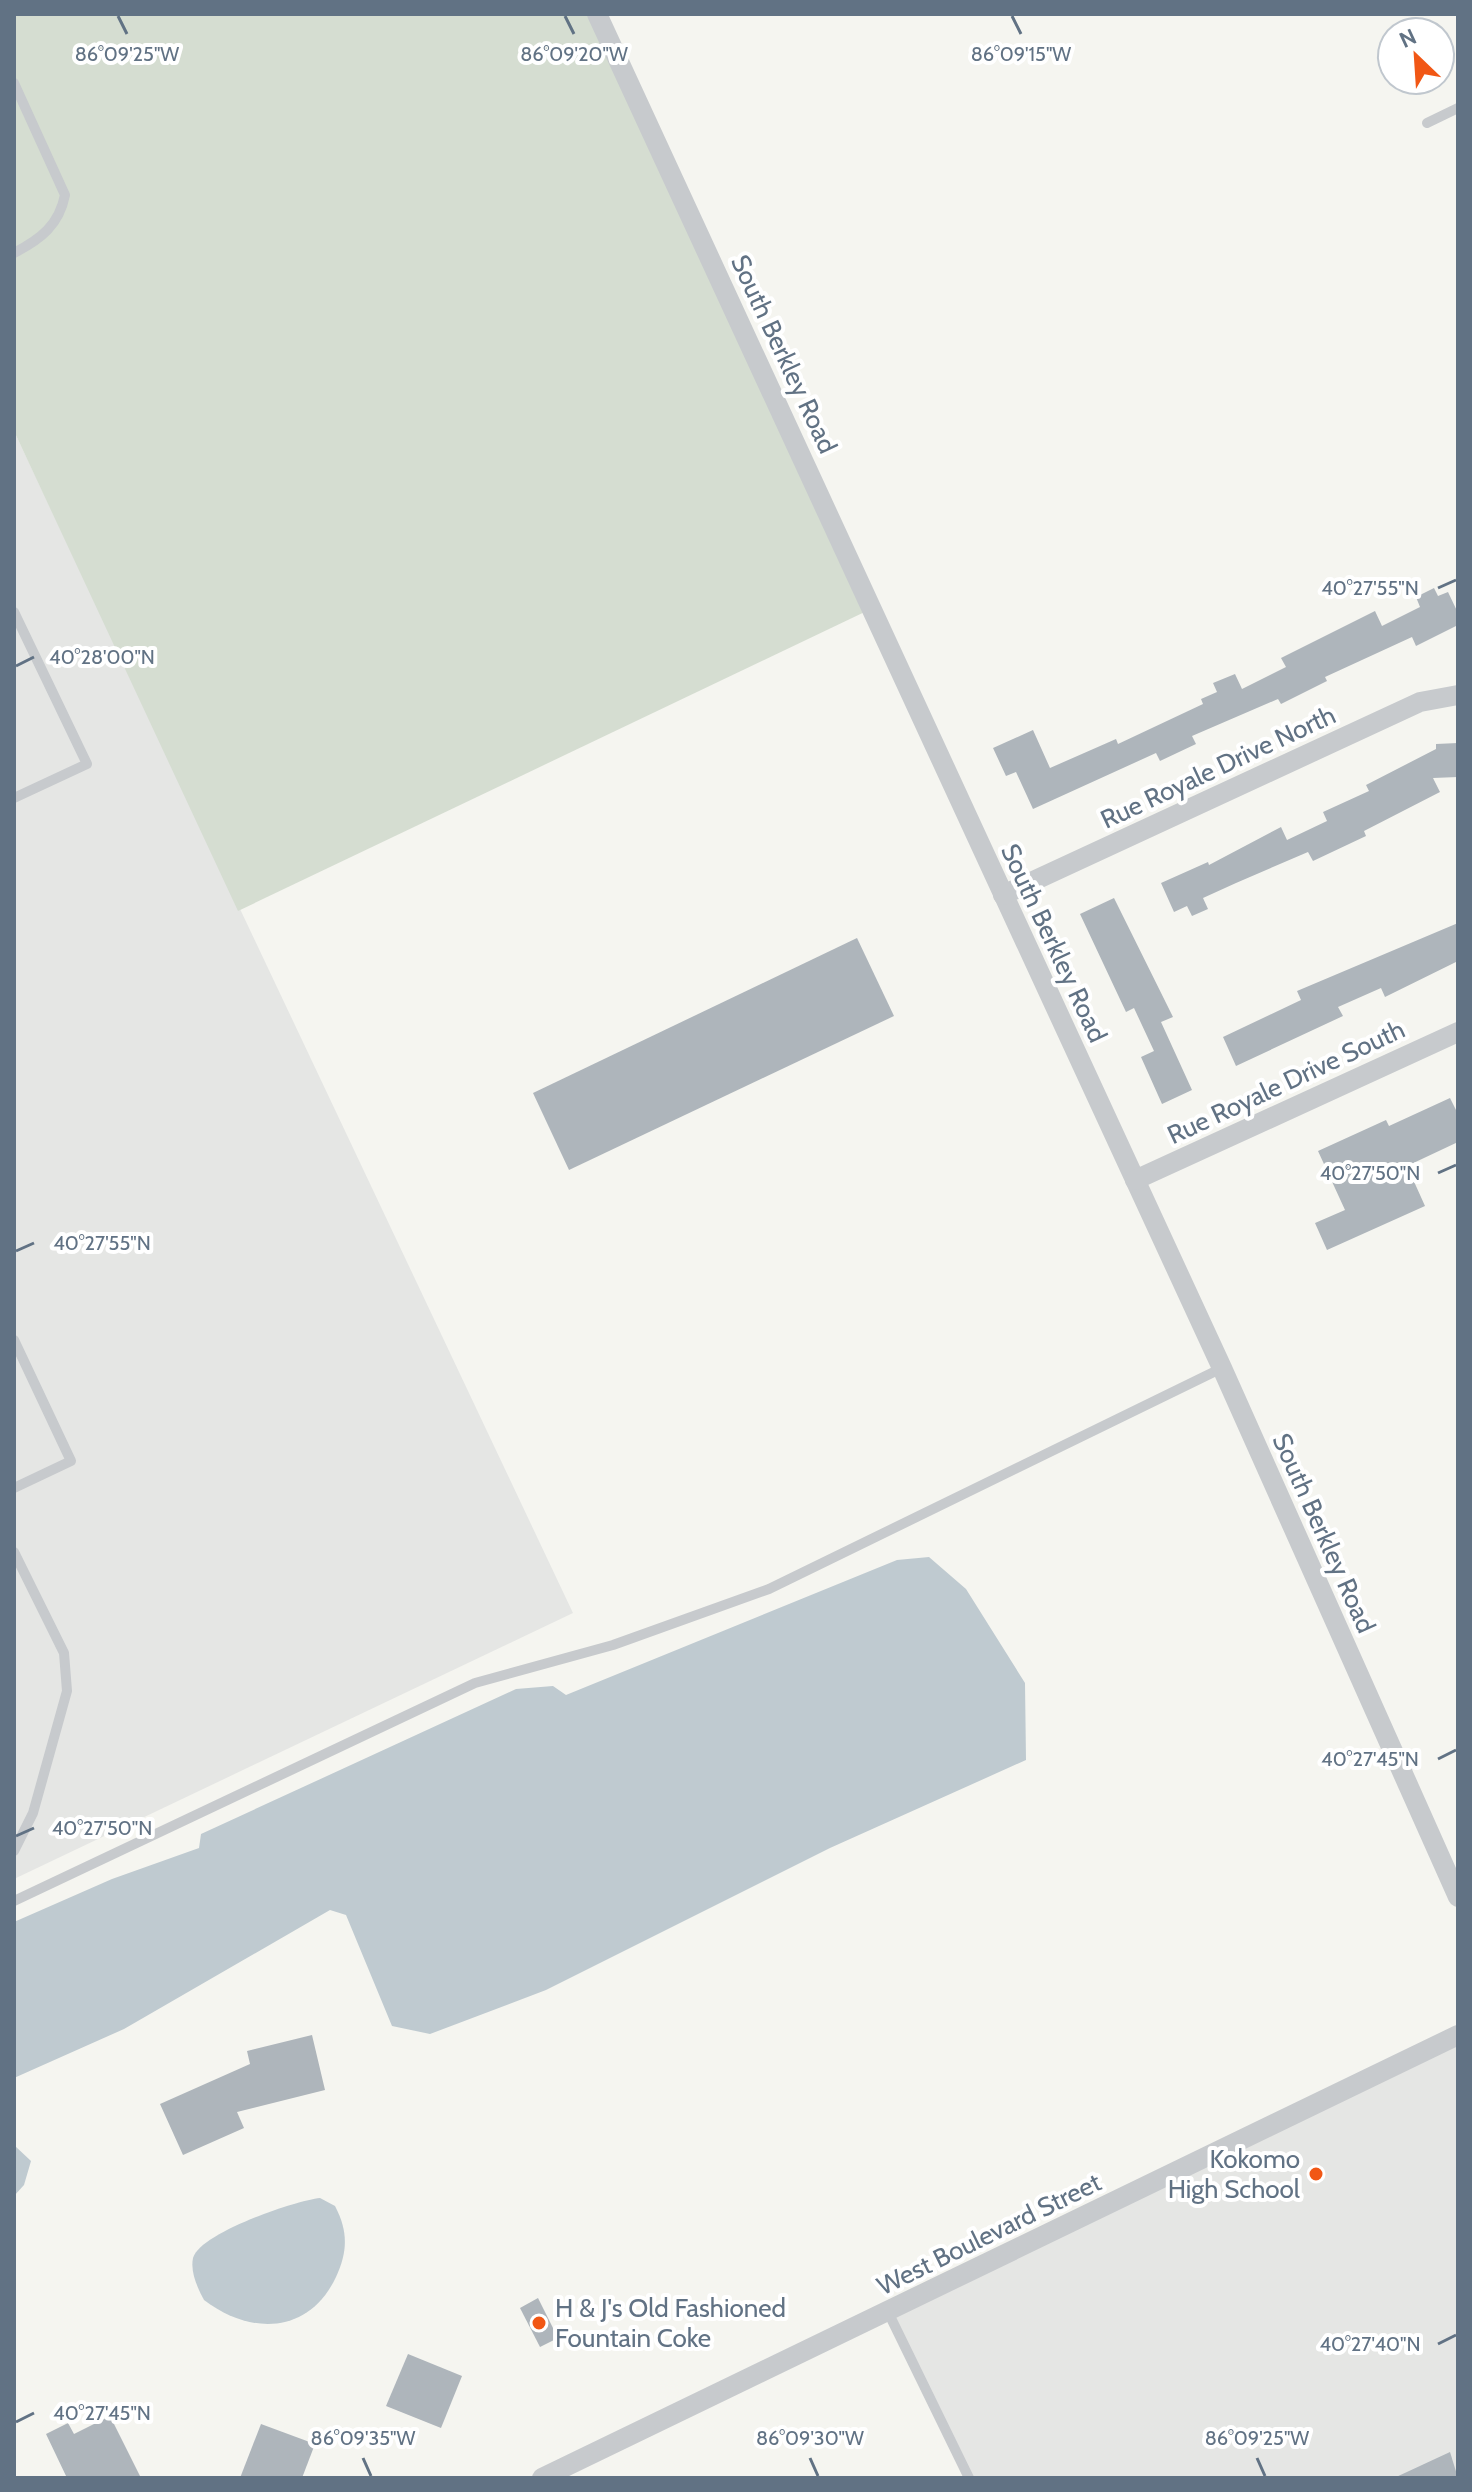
<svg xmlns="http://www.w3.org/2000/svg" width="1472" height="2492" font-family="Cabin,sans-serif">
<rect width="100%" height="100%" fill="#f5f5f0"/>
<!-- built -->
<g fill="#e5e6e4">
<path d="M 14,431 L 573,1613 L 14,1879 Z"/>
<path d="M 1458,2035 L 1458,2478 L 969,2478 L 888,2312 Z"/>
</g>
<!-- green -->
<path fill="#d5ddd1" d="M 14,14 L 597,14 L 873,608 L 238,911 L 14,431 Z"/>
<!-- water -->
<g fill="#bfcad0">
<path d="M 929,1557 L 966,1589 L 1025,1683 L 1026,1760 L 830,1848 L 546,1990 L 430,2034 L 392,2026 L 346,1915 L 330,1910 L 124,2029 L 14,2078 L 14,1922 L 112,1879 L 199,1848 L 201,1834 L 516,1689 L 553,1686 L 566,1695 L 897,1560 Z"/>
<path d="M 14,2145 L 31,2161 L 24,2185 L 14,2196 Z"/>
<path d="M 320,2198 L 335,2206 C 348,2231 348,2251 336,2277 C 309,2334 251,2336 204,2300 C 198,2289 190,2272 193,2258 C 200,2233 294,2201 320,2198 Z"/>
</g>
<!-- building -->
<g fill="#aeb5bb">
<path d="M 1434,588 L 1438,596 L 1448,592 L 1458,613 L 1458,625 L 1416,646 L 1412,637 L 1325,677 L 1327,681 L 1281,704 L 1278,699 L 1192,736 L 1196,744 L 1160,761 L 1156,753 L 1033,809 L 1016,772 L 1006,776 L 993,748 L 1033,730 L 1050,768 L 1116,739 L 1118,744 L 1203,704 L 1201,699 L 1217,692 L 1213,683 L 1235,674 L 1242,689 L 1286,667 L 1281,658 L 1375,611 L 1382,626 L 1420,607 L 1416,597 Z"/>
<path d="M 1458,743 L 1458,777 L 1433,778 L 1440,792 L 1364,831 L 1366,836 L 1313,861 L 1308,852 L 1236,883 L 1203,898 L 1208,909 L 1192,916 L 1187,906 L 1174,912 L 1161,883 L 1208,862 L 1209,865 L 1281,827 L 1287,840 L 1327,821 L 1323,812 L 1369,791 L 1366,785 L 1436,749 L 1436,744 Z"/>
<path d="M 1114,898 L 1173,1017 L 1161,1022 L 1192,1090 L 1162,1104 L 1141,1057 L 1154,1051 L 1134,1008 L 1126,1012 L 1080,914 Z"/>
<path d="M 1458,923 L 1458,961 L 1385,997 L 1381,988 L 1338,1007 L 1343,1016 L 1236,1066 L 1223,1037 L 1301,1000 L 1297,991 Z"/>
<path d="M 857,938 L 894,1016 L 569,1170 L 533,1093 Z"/>
<path d="M 1450,1098 L 1458,1114 L 1458,1142 L 1407,1166 L 1425,1206 L 1327,1250 L 1315,1223 L 1345,1210 L 1318,1151 L 1386,1120 L 1389,1126 Z"/>
<path d="M 312,2035 L 325,2090 L 237,2112 L 244,2128 L 183,2155 L 160,2104 L 250,2064 L 247,2051 Z"/>
<path d="M 538,2298 L 558,2338 L 540,2347 L 520,2308 Z"/>
<path d="M 408,2354 L 462,2376 L 441,2428 L 386,2406 Z"/>
<path d="M 110,2416 L 141,2478 L 67,2478 L 46,2434 L 68,2423 L 74,2434 Z"/>
<path d="M 261,2424 L 315,2444 L 302,2478 L 240,2478 Z"/>
<path d="M 1450,2452 L 1458,2478 L 1394,2478 Z"/>
</g>
<g fill="none" stroke-linecap="round" stroke-linejoin="round">
<!-- service -->
<g stroke="#c7cacd" stroke-width="10">
<path d="M 14,83 L 65,195 C 59,225 41,239 14,253"/>
<path d="M 1427,123 L 1458,108"/>
<path d="M 14,612 L 87,764 L 14,798"/>
<path d="M 14,1340 L 71,1461 L 14,1488"/>
<path d="M 14,1552 L 64,1653 L 67,1691 L 33,1813 L 14,1851"/>
<path d="M 14,1901 L 475,1683 L 613,1645 L 769,1589 L 1222,1368"/>
<path d="M 888,2312 L 969,2478"/>
</g>
<!-- minor -->
<g stroke="#c7cacd" stroke-width="20">
<path d="M 597,14 L 1222,1368 L 1458,1897"/>
<path d="M 1003,895 L 1420,702 L 1458,695"/>
<path d="M 1135,1180 L 1458,1032"/>
<path d="M 542,2478 L 1458,2035"/>
</g>
</g>
<!-- ticks -->
<path fill="none" stroke="#617284" stroke-width="3" d="M 118,16 L 127,34M 565,16 L 574,34M 1012,16 L 1021,34M 1438,588 L 1456,580M 16,666 L 34,657M 1438,1173 L 1456,1165M 16,1251 L 34,1243M 1438,1759 L 1456,1750M 16,1836 L 34,1828M 1438,2344 L 1456,2335M 16,2422 L 34,2413M 363,2458 L 371,2476M 810,2458 L 818,2476M 1257,2458 L 1265,2476"/>
<!-- markers -->
<g fill="#f15715" stroke="#fff" stroke-width="3">
<circle cx="1316" cy="2174" r="8"/>
<circle cx="539" cy="2323" r="8"/>
</g>
<g text-anchor="middle" dominant-baseline="central" stroke-width="8" stroke-linejoin="round" paint-order="stroke">
<!-- street labels -->
<g font-size="26" fill="#617284" stroke="#fff">
<text transform="translate(784 354) rotate(65)">South Berkley Road</text>
<text transform="translate(1218 767) rotate(-25)">Rue Royale Drive North</text>
<text transform="translate(1054 943) rotate(65)">South Berkley Road</text>
<text transform="translate(1286 1082) rotate(-25)">Rue Royale Drive South</text>
<text transform="translate(1324 1533) rotate(66)">South Berkley Road</text>
<text transform="translate(989 2234) rotate(-26)">West Boulevard Street</text>
</g>
<!-- poi labels -->
<g font-size="26" fill="#617284" stroke="#fff" text-anchor="end">
<text x="1300" y="2159">Kokomo<tspan x="1300" dy="30">High School</tspan></text>
<text x="555" y="2308" text-anchor="start">H &amp; J's Old Fashioned<tspan x="555" dy="30">Fountain Coke</tspan></text>
</g>
</g>
<g font-size="20" text-anchor="middle" fill="#617284" stroke="#fff" stroke-width="8" stroke-linejoin="round" paint-order="stroke">
<text x="574" y="61">86°09'20"W</text>
<text x="127" y="61">86°09'25"W</text>
<text x="1021" y="61">86°09'15"W</text>
<text x="1370" y="595">40°27'55"N</text>
<text x="102" y="664">40°28'00"N</text>
<text x="1370" y="1180">40°27'50"N</text>
<text x="102" y="1250">40°27'55"N</text>
<text x="1370" y="1766">40°27'45"N</text>
<text x="102" y="1835">40°27'50"N</text>
<text x="1370" y="2351">40°27'40"N</text>
<text x="102" y="2420">40°27'45"N</text>
<text x="363" y="2445">86°09'35"W</text>
<text x="810" y="2445">86°09'30"W</text>
<text x="1257" y="2445">86°09'25"W</text>
</g>
<!-- border -->
<rect width="1472" height="2492" fill="none" stroke="#617284" stroke-width="32"/>
<!-- north arrow -->
<g transform="translate(1416 56) rotate(335)"><circle r="38" fill="#ffffff" stroke="#c0c7ce" stroke-width="2"/>
<path d="M0-6L14 30L0 20L-14 30Z" fill="#f15715"/>
<text y="-12" font-size="22" font-weight="bold" text-anchor="middle" fill="#617284">N</text>
</g>
</svg>
